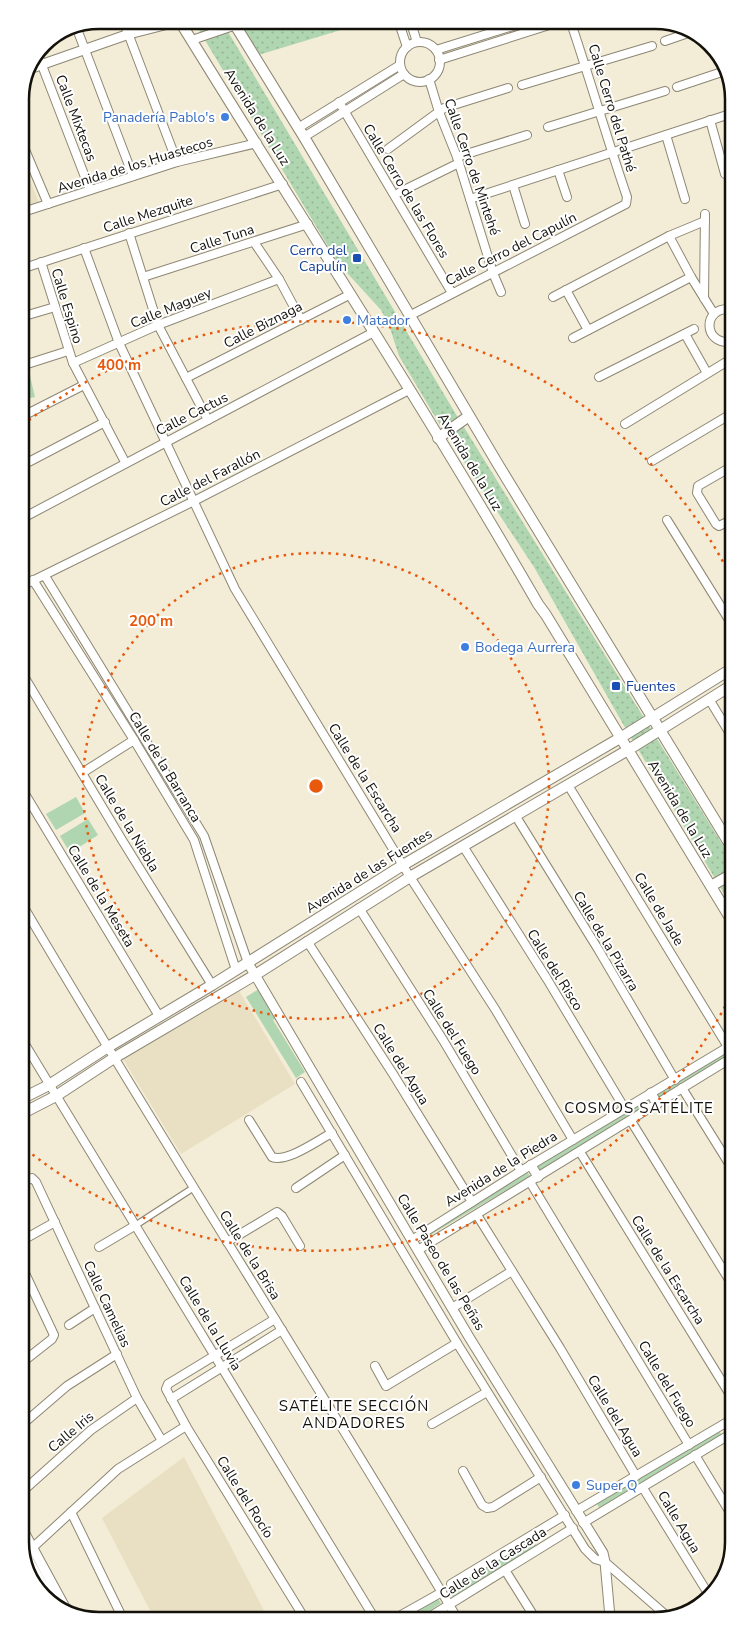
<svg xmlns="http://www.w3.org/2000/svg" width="754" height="1641" font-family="'Nunito Sans',sans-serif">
<defs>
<pattern id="park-dots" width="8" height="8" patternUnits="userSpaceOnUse" patternTransform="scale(1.25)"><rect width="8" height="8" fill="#afd6b0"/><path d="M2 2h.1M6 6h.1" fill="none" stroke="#96b796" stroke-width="1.8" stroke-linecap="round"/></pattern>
</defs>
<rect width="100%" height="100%" fill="#f3ecd7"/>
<!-- built -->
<g fill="#e9e0c4">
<path d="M 20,155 L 39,203 L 20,209 Z"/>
<path d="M 238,989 L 295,1084 L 181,1154 L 123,1059 Z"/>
<path d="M 184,1457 L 269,1620 L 155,1620 L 102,1518 Z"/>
</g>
<!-- green -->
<g fill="#afd6b0">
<path d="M 30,376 L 35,397 L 21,400 L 21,379 Z"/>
<path d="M 76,797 L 85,813 L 56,830 L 46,814 Z"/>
<path d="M 88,819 L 98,835 L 70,853 L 60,836 Z"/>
<path d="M 259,989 L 277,1018 L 273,1020 L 305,1072 L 296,1078 L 246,997 Z"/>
<path d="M 733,1045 L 733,1055 L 657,1102 L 652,1094 Z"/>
<path d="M 647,1098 L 650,1103 L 540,1170 L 537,1165 Z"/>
<path d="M 526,1170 L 530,1176 L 425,1238 L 422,1235 Z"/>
<path d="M 719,1431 L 722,1435 L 600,1509 L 597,1504 Z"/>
<path d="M 531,1537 L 537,1546 L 454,1599 L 449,1590 Z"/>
<path d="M 438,1599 L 441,1603 L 417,1619 L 404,1619 Z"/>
</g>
<!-- park -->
<g fill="url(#park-dots)">
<path d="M 193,20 L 221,20 L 457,416 L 732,860 L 732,907 L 623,724 L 534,567 L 443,430 L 399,356 L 389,325 L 381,310 L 338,263 Z"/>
<path d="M 266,20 L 347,20 L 344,29 L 255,56 L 238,29 Z"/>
</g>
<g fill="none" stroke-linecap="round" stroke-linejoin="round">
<defs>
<path id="pedestrian" d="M 136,1225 L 193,1188"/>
<g id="minor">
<path d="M 123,20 L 177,162"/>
<path d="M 398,20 L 407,47"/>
<path d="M 410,20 L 417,42"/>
<path d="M 77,29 L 133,176"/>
<path d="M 192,40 L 251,20"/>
<path d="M 665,41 L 691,32"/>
<circle cx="420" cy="62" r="20"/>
<path d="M 436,50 L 532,20"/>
<path d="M 38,55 L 90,190"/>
<path d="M 439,60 L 565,20"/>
<path d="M 429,79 L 439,112 L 457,157 L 493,273 L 501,292"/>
<path d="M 522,85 L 652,46"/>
<path d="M 677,87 L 728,70"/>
<path d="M 339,102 L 452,293"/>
<path d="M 710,120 L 725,174"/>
<path d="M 548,127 L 665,91"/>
<path d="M 298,128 L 400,65"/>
<path d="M 666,135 L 685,199"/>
<path d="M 304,137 L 404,74"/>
<path d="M 20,138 L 48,204"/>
<path d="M 388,149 L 444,108 L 508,88"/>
<path d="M 457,157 L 527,135"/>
<path d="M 558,170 L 567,197"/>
<path d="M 513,185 L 525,224"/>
<path d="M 400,192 L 459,163"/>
<path d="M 470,199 L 730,114"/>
<path d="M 20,213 L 177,162 L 257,143"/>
<path d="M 129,233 L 158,325 L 208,420"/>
<path d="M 669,236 L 691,277 L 714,314"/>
<path d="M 254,242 L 279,279 L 301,320"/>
<path d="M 84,248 L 119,343 L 235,589 L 410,877 L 495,1009 L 573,1140"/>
<path d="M 41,262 L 73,363 L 125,462"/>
<path d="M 21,269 L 283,184"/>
<path d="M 143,277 L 308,224"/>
<path d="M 566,290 L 588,330"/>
<path d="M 553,297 L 669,236 L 705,221"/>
<path d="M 704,298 L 705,214"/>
<path d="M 730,309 C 702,307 703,345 731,342"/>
<path d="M 409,316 L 626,204 L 627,197 C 607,139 590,79 570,20"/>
<path d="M 21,317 L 55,307"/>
<path d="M 685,334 L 707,373"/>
<path d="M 573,338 L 691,277"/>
<path d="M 73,363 L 158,325 L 279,279"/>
<path d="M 21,366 L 68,351"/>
<path d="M 599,377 L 694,329"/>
<path d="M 186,378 L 351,294"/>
<path d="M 21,417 L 84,385"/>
<path d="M 625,424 L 731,359"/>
<path d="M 652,461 L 731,414"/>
<path d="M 21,466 L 105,422"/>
<path d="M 731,467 L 698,486 L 697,493 L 716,524 L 719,526 L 731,520"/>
<path d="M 21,519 L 374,332"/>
<path d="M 667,520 L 731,623"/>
<path d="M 45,576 L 204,836 L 248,963"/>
<path d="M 33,580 L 134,740 L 194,840 L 236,970"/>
<path d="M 22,586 L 194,501 L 409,390"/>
<path d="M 22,673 L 122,840 L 212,985"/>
<path d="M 709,699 L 732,737"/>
<path d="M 82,773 L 134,740"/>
<path d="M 568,785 L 728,1047"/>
<path d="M 22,789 L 159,1016"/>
<path d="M 515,815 L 598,949 L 675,1080"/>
<path d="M 463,846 L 547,979 L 625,1109"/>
<path d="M 22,904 C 163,1144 315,1378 457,1618"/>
<path d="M 359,908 L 443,1040 L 521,1171"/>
<path d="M 307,941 L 393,1074 L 472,1202"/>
<path d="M 23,1041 L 375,1619"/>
<path d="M 301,1082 L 457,1343 L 585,1549 L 595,1559 L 605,1562 L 668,1617"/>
<path d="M 682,1088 L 733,1170"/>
<path d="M 249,1120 L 272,1157 C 287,1163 318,1140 332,1133"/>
<path d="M 631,1121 L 733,1286"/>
<path d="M 580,1152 L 734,1401"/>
<path d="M 23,1182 L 32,1178 L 36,1182 L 137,1398 L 162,1441"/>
<path d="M 530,1182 L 689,1445"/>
<path d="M 296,1188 L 345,1155"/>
<path d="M 477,1215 L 560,1348 L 636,1476"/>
<path d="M 23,1240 L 55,1222"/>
<path d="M 412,1240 L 521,1171 L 733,1044"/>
<path d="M 227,1242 L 277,1212 L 282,1216 L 300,1246"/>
<path d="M 99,1247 L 136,1225"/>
<path d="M 418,1250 L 733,1057"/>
<path d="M 23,1269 L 54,1335 L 52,1339 L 24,1361"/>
<path d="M 452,1308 L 512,1271"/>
<path d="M 275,1319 L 168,1384 L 166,1389 L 186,1426 L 305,1619"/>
<path d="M 69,1325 L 95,1308"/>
<path d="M 375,1366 L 386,1386 L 457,1343"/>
<path d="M 171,1399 L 282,1330"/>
<path d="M 24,1423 L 67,1386 L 117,1354"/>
<path d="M 432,1424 L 487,1392"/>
<path d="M 695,1455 L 734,1519"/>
<path d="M 463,1471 L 482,1505 L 487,1508 L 493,1507 L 541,1477"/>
<path d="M 643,1488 L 709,1595"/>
<path d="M 24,1490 L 91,1430 L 137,1398"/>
<path d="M 576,1511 L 734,1418"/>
<path d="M 71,1512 L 124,1621"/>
<path d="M 583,1523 L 734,1432"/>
<path d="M 30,1550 L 118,1469 L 186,1426"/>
<path d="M 505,1570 L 535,1618"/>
<path d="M 451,1584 L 565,1515"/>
<path d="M 394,1619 L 442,1592"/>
<path d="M 426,1619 L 573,1528"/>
</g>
<g id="tertiary">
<path d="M 32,68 L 129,34 L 180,21"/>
<path d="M 248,963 L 469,1337 L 603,1553 L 605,1562 L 610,1617"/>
<path d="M 651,1093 L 657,1104"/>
<path d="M 531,1165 L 538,1177"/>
<path d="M 24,1532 L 67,1611"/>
<path d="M 24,1552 L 55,1606"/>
</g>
<g id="secondary">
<path d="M 179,20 C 299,215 424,406 538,604 L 546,615 L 732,921"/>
<path d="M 232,20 L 304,137 L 499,466 L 732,848"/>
<path d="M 438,438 L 469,416"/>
<path d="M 711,886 L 732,874"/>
<path d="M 23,1098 L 49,1085 L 108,1047 L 212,985 L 403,865 L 620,738 L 731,669"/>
<path d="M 23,1113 L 56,1096 L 114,1058 L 255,975 L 410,877 L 628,750 L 732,685"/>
</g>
</defs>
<!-- pedestrian casing -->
<use href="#pedestrian" stroke="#8d8774" stroke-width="8"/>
<!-- minor casing -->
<use href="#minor" stroke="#8d8774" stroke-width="10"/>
<!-- tertiary casing -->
<use href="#tertiary" stroke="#8d8774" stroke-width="11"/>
<!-- secondary casing -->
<use href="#secondary" stroke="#8d8774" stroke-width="12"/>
<!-- pedestrian -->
<use href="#pedestrian" stroke="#fff" stroke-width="5.5"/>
<!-- minor -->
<use href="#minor" stroke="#fff" stroke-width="8"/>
<!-- tertiary -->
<use href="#tertiary" stroke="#fff" stroke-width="9"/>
<!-- secondary -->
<use href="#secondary" stroke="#fff" stroke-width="10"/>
</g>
<!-- distance rings -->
<g fill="none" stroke="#e8590c" stroke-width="2.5" stroke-dasharray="2.5 5">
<circle cx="316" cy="786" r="233"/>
<path d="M732 993A465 465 0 0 1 23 1147M23 425A465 465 0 0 1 730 575"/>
</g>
<!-- markers -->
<g fill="#3f7fe0" stroke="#fff" stroke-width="2">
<circle cx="225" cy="117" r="5"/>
<circle cx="347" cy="320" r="5"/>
<circle cx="465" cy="647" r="5"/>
<circle cx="576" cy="1485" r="5"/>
</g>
<g fill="#1a4fb4" stroke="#fff" stroke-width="2">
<rect x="352" y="253" width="10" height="10" rx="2.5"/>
<rect x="611" y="681" width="10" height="10" rx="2.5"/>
</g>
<g text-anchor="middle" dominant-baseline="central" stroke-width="4" stroke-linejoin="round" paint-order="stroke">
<!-- street labels -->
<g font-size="14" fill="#13110a" stroke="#fff">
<text transform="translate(612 108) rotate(73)">Calle Cerro del Pathé</text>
<text transform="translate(257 117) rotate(58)">Avenida de la Luz</text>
<text transform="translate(76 118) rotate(69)">Calle Mixtecas</text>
<text transform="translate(135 165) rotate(-17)">Avenida de los Huastecos</text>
<text transform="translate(472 167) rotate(71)">Calle Cerro de Mintehé</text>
<text transform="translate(406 191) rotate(59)">Calle Cerro de las Flores</text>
<text transform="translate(148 214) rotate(-18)">Calle Mezquite</text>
<text transform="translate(222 239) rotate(-18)">Calle Tuna</text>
<text transform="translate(511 249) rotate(-27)">Calle Cerro del Capulín</text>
<text transform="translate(67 306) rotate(73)">Calle Espino</text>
<text transform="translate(171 308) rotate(-22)">Calle Maguey</text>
<text transform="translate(263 325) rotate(-27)">Calle Biznaga</text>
<text transform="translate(192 414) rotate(-27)">Calle Cactus</text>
<text transform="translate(470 462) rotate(59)">Avenida de la Luz</text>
<text transform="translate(210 478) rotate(-27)">Calle del Farallón</text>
<text transform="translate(165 767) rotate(59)">Calle de la Barranca</text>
<text transform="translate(365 778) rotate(58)">Calle de la Escarcha</text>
<text transform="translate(680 809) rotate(59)">Avenida de la Luz</text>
<text transform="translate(127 823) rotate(59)">Calle de la Niebla</text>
<text transform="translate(369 871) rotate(-32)">Avenida de las Fuentes</text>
<text transform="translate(101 896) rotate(59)">Calle de la Meseta</text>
<text transform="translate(659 909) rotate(59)">Calle de Jade</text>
<text transform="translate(606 941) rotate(59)">Calle de la Pizarra</text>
<text transform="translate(555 970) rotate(58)">Calle del Risco</text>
<text transform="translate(452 1032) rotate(58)">Calle del Fuego</text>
<text transform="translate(401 1064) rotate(58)">Calle del Agua</text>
<text transform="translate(501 1169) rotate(-32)">Avenida de la Piedra</text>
<text transform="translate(250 1255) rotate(58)">Calle de la Brisa</text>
<text transform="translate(441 1262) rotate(59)">Calle Paseo de las Peñas</text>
<text transform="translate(668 1270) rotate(58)">Calle de la Escarcha</text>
<text transform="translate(107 1304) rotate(65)">Calle Camelias</text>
<text transform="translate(210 1323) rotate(59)">Calle de la Lluvia</text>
<text transform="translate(667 1384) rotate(59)">Calle del Fuego</text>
<text transform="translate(615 1416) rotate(59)">Calle del Agua</text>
<text transform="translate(71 1432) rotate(-40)">Calle Iris</text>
<text transform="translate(245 1497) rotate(58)">Calle del Rocío</text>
<text transform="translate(679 1522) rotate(59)">Calle Agua</text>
<text transform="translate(493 1563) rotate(-32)">Calle de la Cascada</text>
</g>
<!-- shop labels -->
<g font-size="14" fill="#366cbe" stroke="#fff" text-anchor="start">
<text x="215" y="117" text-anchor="end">Panadería Pablo's</text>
<text x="357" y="320">Matador</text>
<text x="475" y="647">Bodega Aurrera</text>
<text x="586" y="1485">Super Q</text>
</g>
<!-- transit labels -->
<g font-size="14" fill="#164399" stroke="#fff" text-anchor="end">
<text x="347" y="250">Cerro del<tspan x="347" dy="16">Capulín</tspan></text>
<text x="626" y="686" text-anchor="start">Fuentes</text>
</g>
<!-- neighbourhood labels -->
<g font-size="15" letter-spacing="1" fill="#13110a" stroke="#fff">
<text x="639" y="1108">COSMOS SATÉLITE</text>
<text x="354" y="1406">SATÉLITE SECCIÓN<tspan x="354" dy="17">ANDADORES</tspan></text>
</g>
</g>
<!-- crop -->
<path d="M0 0H754V1641H0ZM99 29H655A70 70 0 0 1 725 99V1542A70 70 0 0 1 655 1612H99A70 70 0 0 1 29 1542V99A70 70 0 0 1 99 29Z" fill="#fff" fill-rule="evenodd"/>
<path fill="none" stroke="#13110a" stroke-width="2.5" d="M99 29H655A70 70 0 0 1 725 99V1542A70 70 0 0 1 655 1612H99A70 70 0 0 1 29 1542V99A70 70 0 0 1 99 29Z"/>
<circle cx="316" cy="786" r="8" fill="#e8590c" stroke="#fff" stroke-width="2.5"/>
<g font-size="15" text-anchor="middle" font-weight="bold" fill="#e8590c" stroke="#fff" stroke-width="4" stroke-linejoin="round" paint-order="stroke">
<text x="119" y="370">400 m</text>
<text x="151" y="626">200 m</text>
</g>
</svg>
